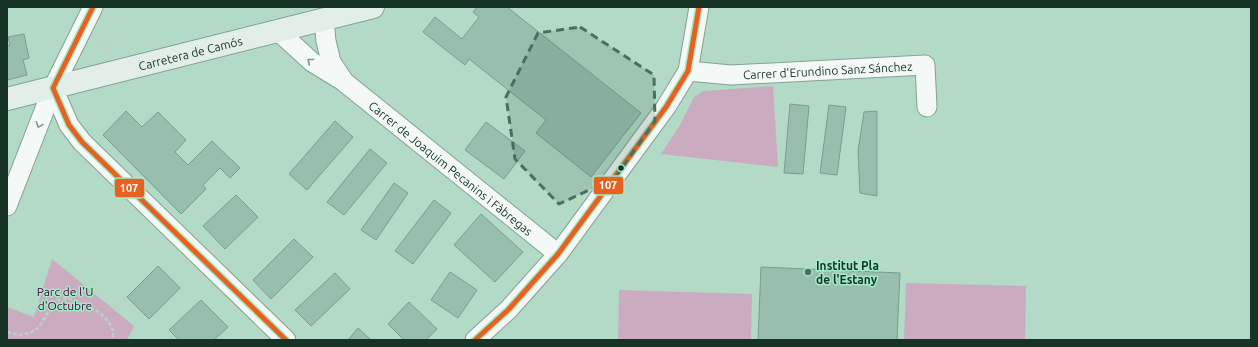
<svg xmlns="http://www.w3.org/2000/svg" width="1258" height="347" font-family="Ubuntu,sans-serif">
<rect width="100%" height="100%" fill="#b3dac7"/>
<!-- green -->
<g fill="#caabc0">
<path d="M 773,86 L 778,167 L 661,154 L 680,125 L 694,97 L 703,91 Z"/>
<path d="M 52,259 L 134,326 L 127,340 L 7,340 L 7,307 L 34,317 Z"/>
<path d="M 906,283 L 1026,286 L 1025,340 L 904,340 Z"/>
<path d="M 619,290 L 752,294 L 751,340 L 618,340 Z"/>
</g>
<!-- building -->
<g fill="#98bfae" stroke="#7c9b8d">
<path d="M 477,7 L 507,7 L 641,113 L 591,177 L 536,133 L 546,120 L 469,59 L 465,65 L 423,32 L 435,17 L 462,39 L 479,17 L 473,12 Z"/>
<path d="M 24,34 L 29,58 L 23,60 L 27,75 L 7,80 L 7,46 L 10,45 L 8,37 Z"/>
<path d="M 790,104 L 809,106 L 803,174 L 784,173 Z"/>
<path d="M 829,105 L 846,107 L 837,175 L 820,173 Z"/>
<path d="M 126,111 L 142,127 L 158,112 L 186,140 L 175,152 L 188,165 L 212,141 L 240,168 L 230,178 L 220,168 L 203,185 L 206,189 L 181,214 L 103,135 Z"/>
<path d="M 877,111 L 877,196 L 860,193 L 858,151 L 864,112 Z"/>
<path d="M 335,121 L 353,137 L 307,190 L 289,174 Z"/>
<path d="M 486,122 L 525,151 L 504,179 L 465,150 Z"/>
<path d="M 370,149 L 387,163 L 344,215 L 327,202 Z"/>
<path d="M 394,183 L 408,193 L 376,240 L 361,230 Z"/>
<path d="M 236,195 L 258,217 L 225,249 L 203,226 Z"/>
<path d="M 434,200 L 451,213 L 413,264 L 395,251 Z"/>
<path d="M 481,214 L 523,252 L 495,282 L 454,245 Z"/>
<path d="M 294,239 L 313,257 L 271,299 L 253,280 Z"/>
<path d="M 158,266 L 180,288 L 149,319 L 127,297 Z"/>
<path d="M 761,267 L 900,273 L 897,340 L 758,340 Z"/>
<path d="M 450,272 L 477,290 L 458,318 L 431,300 Z"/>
<path d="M 335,273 L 350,289 L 311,326 L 295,310 Z"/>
<path d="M 201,300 L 228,327 L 214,340 L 179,340 L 169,330 Z"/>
<path d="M 409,302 L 437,329 L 426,340 L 404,340 L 388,324 Z"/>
<path d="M 358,328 L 371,340 L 348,340 Z"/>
</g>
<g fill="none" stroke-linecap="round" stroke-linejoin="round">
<defs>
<g id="street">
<path d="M 324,20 L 326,41 L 331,62 L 343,80"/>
<path id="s1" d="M 278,31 L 312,62 L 343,81 L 558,254"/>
<path id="s2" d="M 688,71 L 731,75 L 925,65 L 927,107"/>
<path d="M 53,88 L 69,125 L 82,142 L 286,340"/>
<path d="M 7,206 L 53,88 L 93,7"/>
<path d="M 475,340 L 509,309 L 558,254 L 666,107 L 688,71 L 699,7"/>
</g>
<g id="secondary">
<path id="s3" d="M 7,99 L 373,7"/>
</g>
</defs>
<!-- street casing -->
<use href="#street" stroke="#84a294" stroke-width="21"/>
<!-- secondary casing -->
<use href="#secondary" stroke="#84a294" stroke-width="24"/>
<!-- path -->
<g stroke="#c1cdc7" stroke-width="2.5" stroke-dasharray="4 2" stroke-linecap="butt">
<path d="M 101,38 L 101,41 L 109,52"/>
<path d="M 7,332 L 20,335 L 30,333 L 39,327 L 47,314 L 58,300 L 68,298 L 99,312 L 109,322 L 113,331 L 113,340"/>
</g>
<!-- street -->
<use href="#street" stroke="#f4f9f7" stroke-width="19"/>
<!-- secondary -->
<use href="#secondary" stroke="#e3eee9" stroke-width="22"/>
<defs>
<g id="bus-1">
<path d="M 93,7 L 53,88 L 69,125 L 82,142 L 286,340"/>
<path d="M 475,340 L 509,309 L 558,254 L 666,107 L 688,71 L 699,7"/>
</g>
</defs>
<!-- bus-1 casing -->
<use href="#bus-1" stroke="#a3eac8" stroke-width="8"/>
<!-- bus-1 -->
<use href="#bus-1" stroke="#e76222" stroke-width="5"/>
</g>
<!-- one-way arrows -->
<defs><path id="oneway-chevron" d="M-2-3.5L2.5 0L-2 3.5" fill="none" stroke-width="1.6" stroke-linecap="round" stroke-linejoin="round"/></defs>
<g stroke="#85968e">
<use href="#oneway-chevron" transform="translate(310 61) rotate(-141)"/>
<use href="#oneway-chevron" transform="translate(39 125) rotate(111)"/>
</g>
<!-- marked area -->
<path fill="#4d6d5e" fill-opacity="0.2" stroke="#4d6d5e" stroke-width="3" stroke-dasharray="8 5" stroke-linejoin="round" d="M 580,27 L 654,75 L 655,121 L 615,178 L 559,204 L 515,159 L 506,97 L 538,33 Z"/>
<!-- markers -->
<circle fill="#163326" stroke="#a3eac8" stroke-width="1.5" cx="621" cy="168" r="3.5"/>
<circle fill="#4d6d5e" stroke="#a3eac8" stroke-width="1.5" cx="808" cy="272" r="4"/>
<g text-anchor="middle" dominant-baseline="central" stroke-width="3" stroke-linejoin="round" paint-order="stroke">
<!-- street labels -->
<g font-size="12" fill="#163326" stroke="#a3eac8">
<text stroke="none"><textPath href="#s3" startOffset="189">Carretera de Camós</textPath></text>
<text stroke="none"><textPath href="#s2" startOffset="140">Carrer d'Erundino Sanz Sánchez</textPath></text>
<text stroke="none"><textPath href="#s1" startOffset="221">Carrer de Joaquim Pecanins i Fàbregas</textPath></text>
</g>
<!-- poi labels -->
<g font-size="12" font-weight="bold" fill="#163326" stroke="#a3eac8" text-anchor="start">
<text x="816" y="265">Institut Pla<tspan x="816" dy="14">de l'Estany</tspan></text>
</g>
<!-- park labels -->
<g font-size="12" fill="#53013d" stroke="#a3eac8">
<text x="65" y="291">Parc de l'U<tspan x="65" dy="14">d'Octubre</tspan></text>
</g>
</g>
<g stroke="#a3eac8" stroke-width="1.5">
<rect x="593" y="176" width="31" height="19" rx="4" fill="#e76222"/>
<rect x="114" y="178" width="31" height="20" rx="4" fill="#e76222"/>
</g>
<g font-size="11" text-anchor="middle" font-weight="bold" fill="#fff">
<text x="608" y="189">107</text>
<text x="129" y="192">107</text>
</g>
<!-- border -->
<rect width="1258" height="347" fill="none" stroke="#163326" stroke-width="16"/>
</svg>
